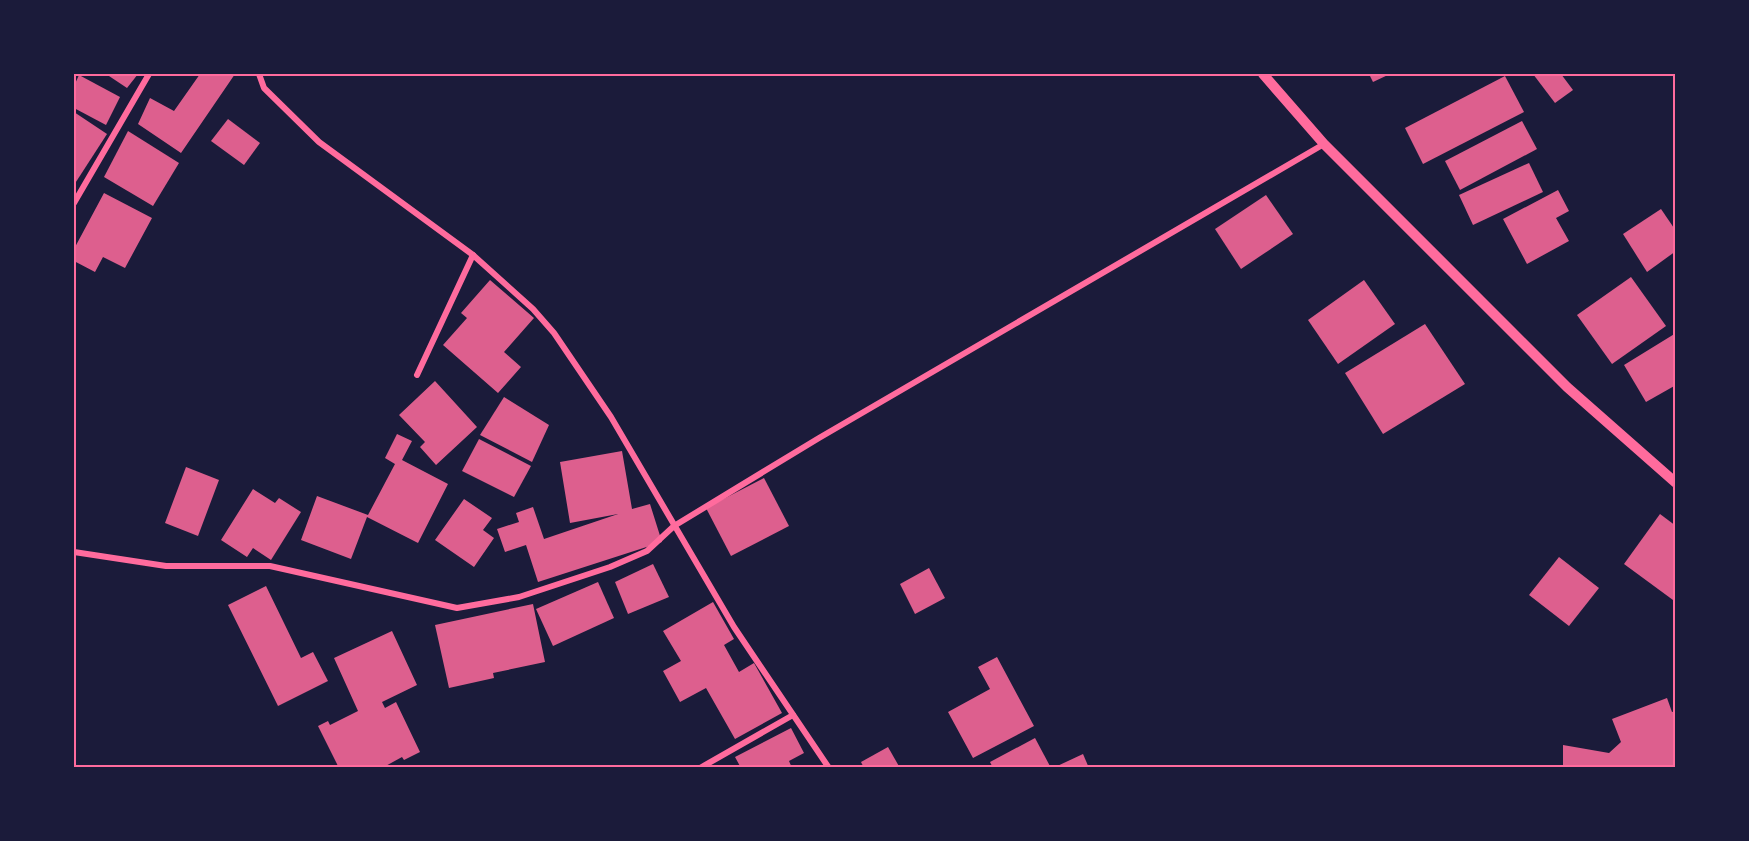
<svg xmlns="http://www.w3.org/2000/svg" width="1749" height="841" font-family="Overpass,sans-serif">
<rect width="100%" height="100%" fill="#1b1b3a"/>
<!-- building -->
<g fill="#dd5f8e">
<path d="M 106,74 L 138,74 L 127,88 Z"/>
<path d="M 200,74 L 235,74 L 181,153 L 138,124 L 150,98 L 174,111 Z"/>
<path d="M 1369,74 L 1390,74 L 1373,82 Z"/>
<path d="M 1533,74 L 1561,74 L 1573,90 L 1555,103 Z"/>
<path d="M 79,75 L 120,97 L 106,125 L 74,108 L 74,86 Z"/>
<path d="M 1505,76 L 1524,112 L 1423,164 L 1405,128 Z"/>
<path d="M 74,112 L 107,134 L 74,185 Z"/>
<path d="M 228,119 L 260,143 L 244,165 L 211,141 Z"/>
<path d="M 1522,121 L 1537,149 L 1460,190 L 1445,161 Z"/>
<path d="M 128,131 L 179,163 L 153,206 L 104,177 Z"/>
<path d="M 1529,163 L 1543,192 L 1473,225 L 1459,195 Z"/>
<path d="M 1558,190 L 1569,211 L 1556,218 L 1569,241 L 1527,264 L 1503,219 Z"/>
<path d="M 104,193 L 152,218 L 125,268 L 103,257 L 95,272 L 74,261 L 74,249 Z"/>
<path d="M 1266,195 L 1293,234 L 1241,269 L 1215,229 Z"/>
<path d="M 1661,209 L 1676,231 L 1676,251 L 1647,272 L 1623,234 Z"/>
<path d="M 1631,277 L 1666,326 L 1612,364 L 1577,315 Z"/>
<path d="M 490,280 L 534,318 L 504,352 L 521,367 L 498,393 L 443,345 L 467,318 L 461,313 Z"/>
<path d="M 1364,280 L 1395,324 L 1338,364 L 1308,320 Z"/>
<path d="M 1425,324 L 1465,384 L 1383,434 L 1345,373 Z"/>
<path d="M 1676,333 L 1676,385 L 1646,402 L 1624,365 Z"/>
<path d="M 435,381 L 477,427 L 436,465 L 420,447 L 425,442 L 399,415 Z"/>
<path d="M 504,397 L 549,425 L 532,462 L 480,435 Z"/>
<path d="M 397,434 L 412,441 L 402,460 L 448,484 L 418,543 L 367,517 L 351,559 L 301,540 L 317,496 L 368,515 L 395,464 L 385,458 Z"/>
<path d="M 479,439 L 531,466 L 514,497 L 462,471 Z"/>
<path d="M 622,451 L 632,509 L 650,504 L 662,542 L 538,582 L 526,545 L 505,552 L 497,529 L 519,522 L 516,513 L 533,507 L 544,539 L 618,514 L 570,523 L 560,462 Z"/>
<path d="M 186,467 L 219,480 L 198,536 L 165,523 Z"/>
<path d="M 764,478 L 789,526 L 731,556 L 706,508 Z"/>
<path d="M 253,489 L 275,503 L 279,498 L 301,512 L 271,560 L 253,548 L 247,557 L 221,540 Z"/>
<path d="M 464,499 L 492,518 L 483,530 L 494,538 L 474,567 L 435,540 Z"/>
<path d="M 1660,514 L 1676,526 L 1676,597 L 1673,600 L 1624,564 Z"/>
<path d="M 1559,557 L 1599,588 L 1569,626 L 1529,595 Z"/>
<path d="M 653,564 L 669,597 L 628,614 L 615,582 Z"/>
<path d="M 929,568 L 945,598 L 915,614 L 900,584 Z"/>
<path d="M 598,582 L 614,618 L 553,646 L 536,609 Z"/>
<path d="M 266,586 L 301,658 L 313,652 L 328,681 L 278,706 L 228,605 Z"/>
<path d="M 713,602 L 734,639 L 724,645 L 739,672 L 754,663 L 782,713 L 735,739 L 706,688 L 680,702 L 663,671 L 681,661 L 663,631 Z"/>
<path d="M 533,604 L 545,662 L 493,673 L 494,678 L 449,688 L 435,625 Z"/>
<path d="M 392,631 L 417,685 L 382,702 L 385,708 L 396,702 L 420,752 L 404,760 L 402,757 L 382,768 L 339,768 L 318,726 L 328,721 L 330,725 L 358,711 L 334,658 Z"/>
<path d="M 997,657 L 1034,726 L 973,758 L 948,712 L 990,689 L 978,667 Z"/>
<path d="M 1667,698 L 1672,712 L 1676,711 L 1676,768 L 1563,768 L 1563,745 L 1609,753 L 1621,742 L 1612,719 Z"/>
<path d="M 791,728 L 804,753 L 789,761 L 792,768 L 741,768 L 735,757 Z"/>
<path d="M 1035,738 L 1051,768 L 993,768 L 990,762 Z"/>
<path d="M 888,747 L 900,768 L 864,768 L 861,762 Z"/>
<path d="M 1083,754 L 1089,768 L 1053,768 Z"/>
</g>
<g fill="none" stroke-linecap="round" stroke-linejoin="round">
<!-- minor -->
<g stroke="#ff6b9d" stroke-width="6">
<path d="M 259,74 L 264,88 L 319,142 L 473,255 L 533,309 L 554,333 L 611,417 L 734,627 L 829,768"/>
<path d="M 74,203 L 149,74"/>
<path d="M 417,375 L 473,255"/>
<path d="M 74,552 L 166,566 L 270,566 L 457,608 L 519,597 L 610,567 L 647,551 L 674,526 L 819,438 L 1324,144"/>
<path d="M 700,768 L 793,715"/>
</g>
<!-- tertiary -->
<path stroke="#ff6b9d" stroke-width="10" d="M 1263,74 L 1324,144 L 1567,387 L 1676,483"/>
</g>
<!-- border -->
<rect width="1749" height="841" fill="none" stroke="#1b1b3a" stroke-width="150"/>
<rect x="75" y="75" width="1599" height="691" fill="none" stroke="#ff6b9d" stroke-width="2"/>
</svg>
